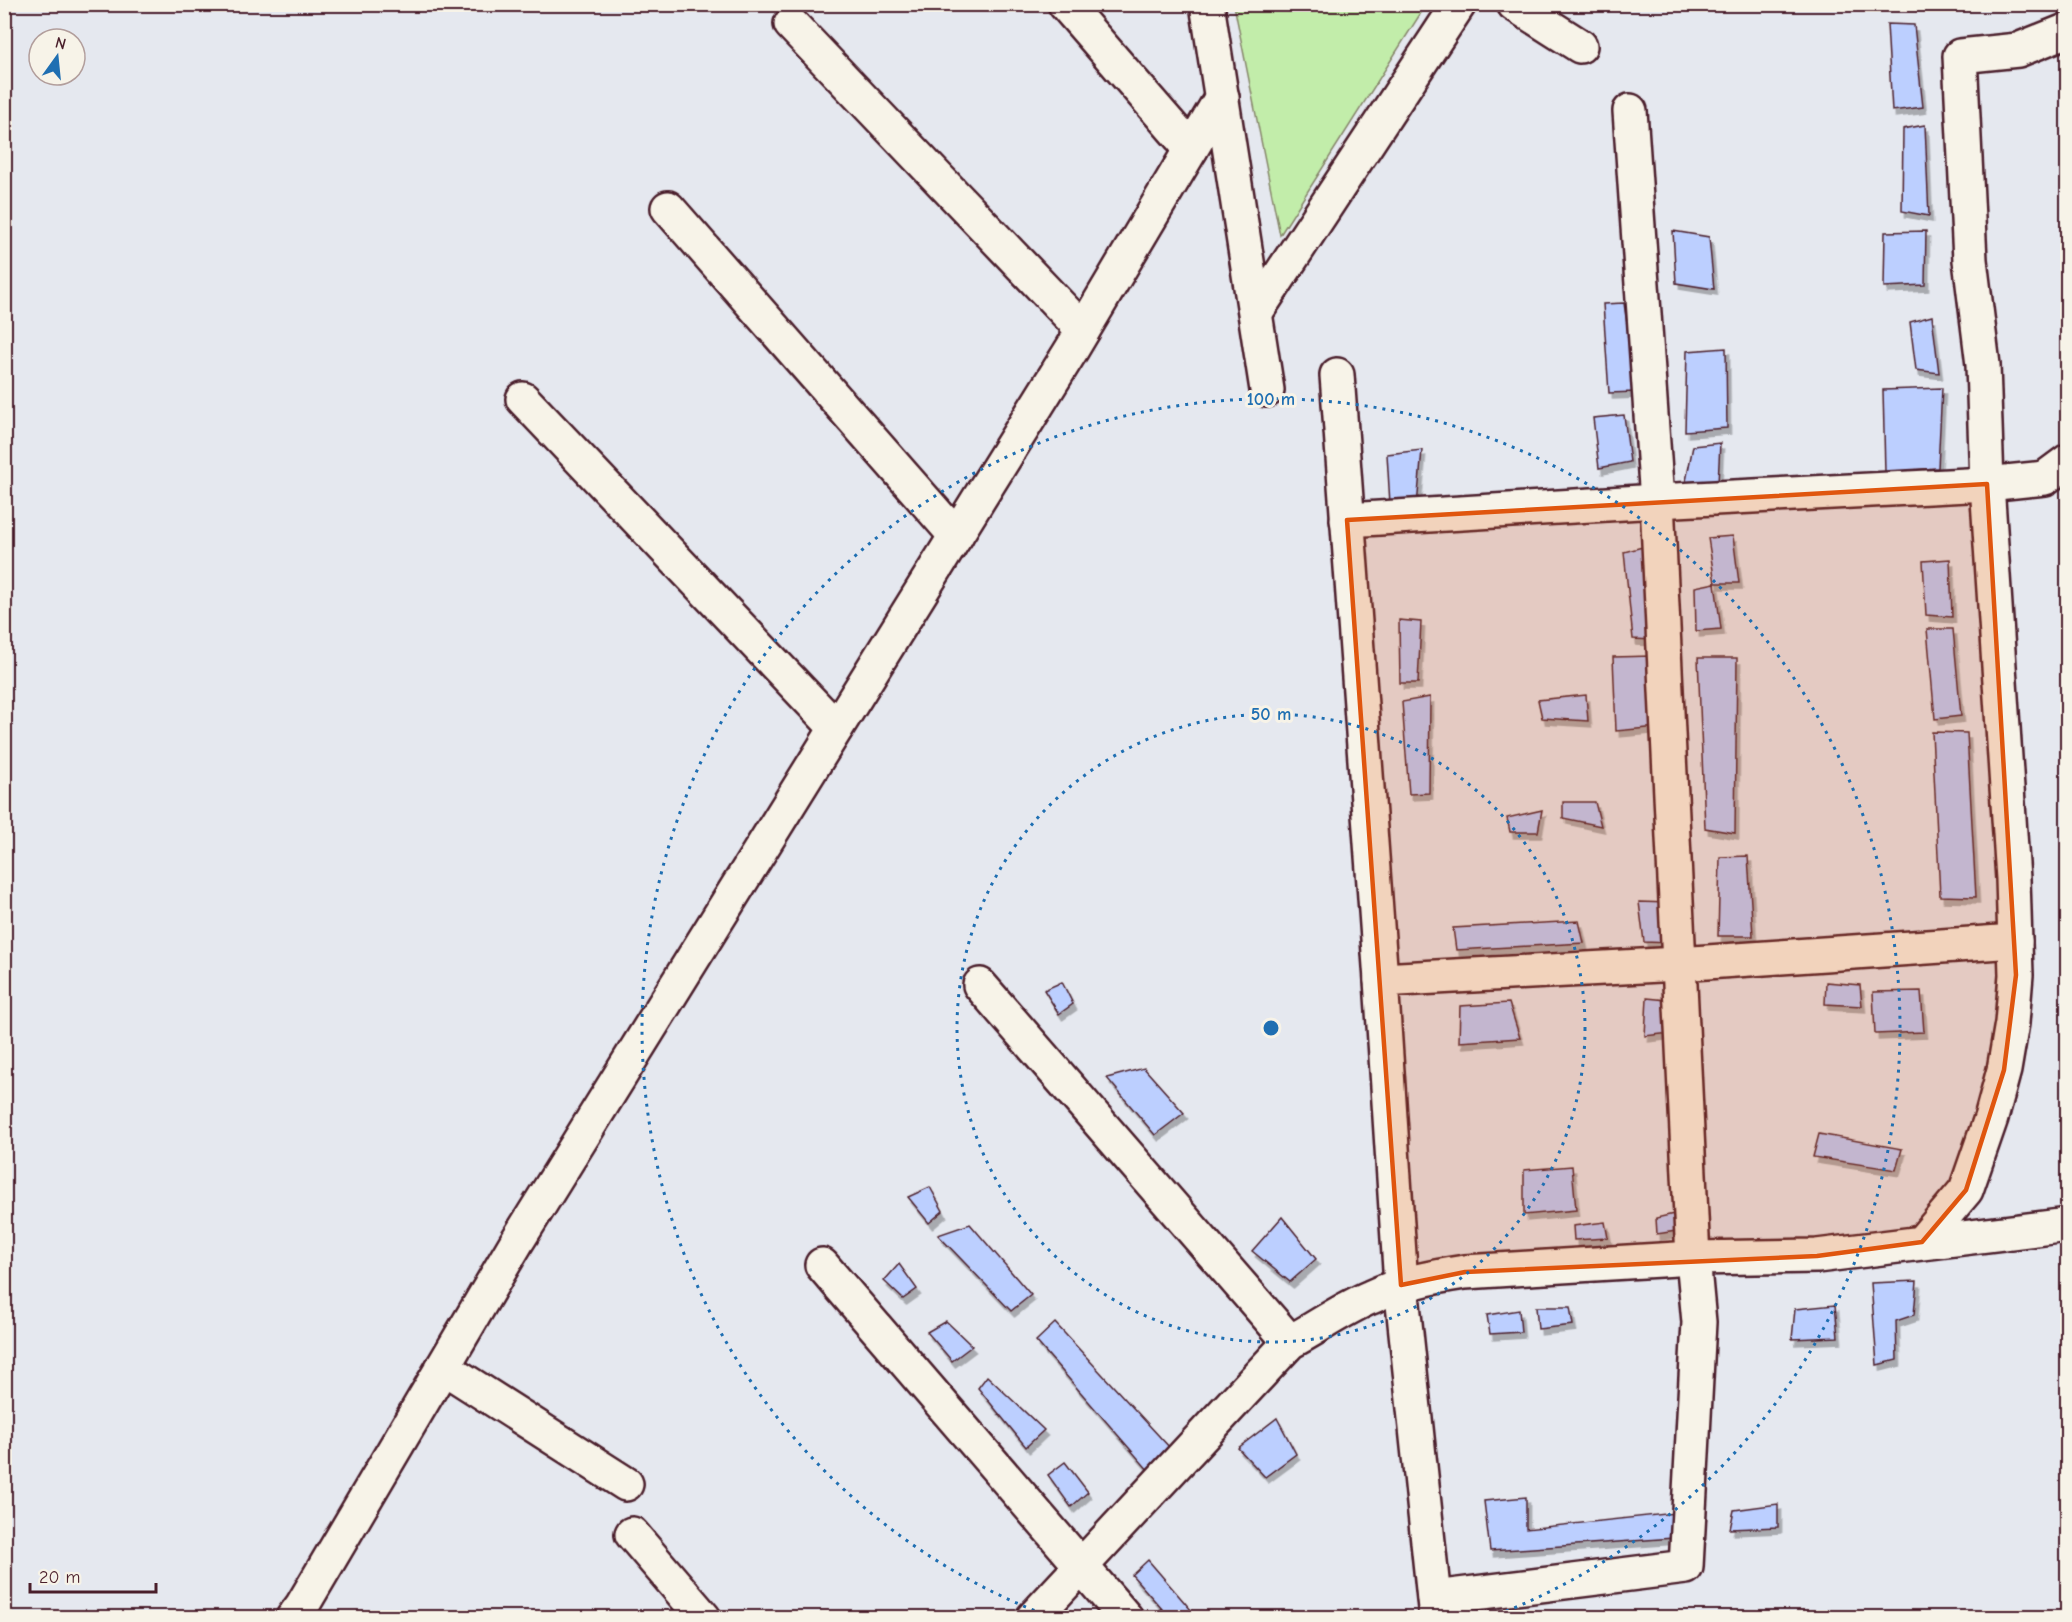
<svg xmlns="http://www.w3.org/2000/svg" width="2072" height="1622" font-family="'Comic Neue',sans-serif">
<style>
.green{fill:#c2edaa;stroke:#86866a;stroke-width:1.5}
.building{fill:#bccfff;stroke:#4a1f2b;stroke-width:1.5;filter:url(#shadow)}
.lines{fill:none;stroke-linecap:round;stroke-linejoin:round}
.minor-casing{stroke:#4a1f2b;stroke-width:38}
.minor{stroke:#f7f3e8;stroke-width:33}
.marked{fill:#e0560e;fill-opacity:0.2;stroke:#e0560e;stroke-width:4.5;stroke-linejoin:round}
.ring{fill:none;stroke:#1f6fb2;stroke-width:3;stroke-dasharray:3 6}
.centre{fill:#1f6fb2;stroke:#f7f3e8;stroke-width:3}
.ring-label{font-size:18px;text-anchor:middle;font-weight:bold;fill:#1f6fb2;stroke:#f7f3e8;stroke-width:6;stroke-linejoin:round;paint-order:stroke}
</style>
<defs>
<filter id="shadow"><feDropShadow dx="3.5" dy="6" stdDeviation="0" flood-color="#0004"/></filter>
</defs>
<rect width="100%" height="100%" fill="#e5e8ef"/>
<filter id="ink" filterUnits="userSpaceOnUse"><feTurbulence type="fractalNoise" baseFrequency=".0167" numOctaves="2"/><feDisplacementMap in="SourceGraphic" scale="12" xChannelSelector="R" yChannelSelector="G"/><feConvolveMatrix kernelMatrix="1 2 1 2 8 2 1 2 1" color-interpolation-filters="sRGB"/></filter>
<g filter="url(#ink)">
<!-- green -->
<polygon class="green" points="1234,5 1426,5 1280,235"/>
<!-- building -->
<g class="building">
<polygon points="1887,24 1914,25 1923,107 1892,111"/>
<polygon points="1925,125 1929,216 1902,211 1903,129"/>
<polygon points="1673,231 1709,237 1714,289 1676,283"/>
<polygon points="1926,231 1925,285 1884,287 1885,232"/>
<polygon points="1624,303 1636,392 1609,393 1603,304"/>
<polygon points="1932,316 1939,373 1916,370 1910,322"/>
<polygon points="1726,348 1727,428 1685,431 1687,351"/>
<polygon points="1942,388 1938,468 1885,472 1883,390"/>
<polygon points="1624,415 1630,462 1599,468 1593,418"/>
<polygon points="1720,443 1718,484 1685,486 1693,446"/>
<polygon points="1422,450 1417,506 1390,504 1387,454"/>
<polygon points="1733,536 1739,583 1715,583 1708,538"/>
<polygon points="1646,546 1653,640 1633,639 1624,552"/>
<polygon points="1950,559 1952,617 1926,615 1923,561"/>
<polygon points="1715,583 1721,629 1696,631 1695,587"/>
<polygon points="1399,620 1421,622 1418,683 1400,683"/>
<polygon points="1927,629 1953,629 1961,716 1935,719"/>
<polygon points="1652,656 1658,727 1616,731 1613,657"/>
<polygon points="1698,658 1737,658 1735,833 1705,828"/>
<polygon points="1586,695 1588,721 1542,718 1538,700"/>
<polygon points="1430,697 1429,793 1409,794 1402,702"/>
<polygon points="1932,732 1967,733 1976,897 1940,896"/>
<polygon points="1563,802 1595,802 1601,826 1563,818"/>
<polygon points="1542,810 1538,832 1510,832 1507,818"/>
<polygon points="1748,856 1753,936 1718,936 1720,857"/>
<polygon points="1639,902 1669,903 1672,943 1644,942"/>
<polygon points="1579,921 1584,943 1456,950 1453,928"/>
<polygon points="1062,982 1073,1004 1059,1014 1044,990"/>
<polygon points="1826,982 1860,985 1862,1006 1825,1004"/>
<polygon points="1921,991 1924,1032 1875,1034 1873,992"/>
<polygon points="1647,998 1667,1000 1670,1033 1645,1036"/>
<polygon points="1509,1003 1520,1038 1459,1042 1460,1006"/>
<polygon points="1144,1068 1184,1113 1155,1135 1107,1078"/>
<polygon points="1819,1134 1902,1149 1896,1170 1813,1157"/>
<polygon points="1572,1166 1576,1210 1524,1215 1524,1170"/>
<polygon points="930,1187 943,1211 929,1223 908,1197"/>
<polygon points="1674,1214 1676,1231 1657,1234 1656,1218"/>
<polygon points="1282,1217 1316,1259 1290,1282 1252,1251"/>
<polygon points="1605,1222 1608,1238 1574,1240 1573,1226"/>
<polygon points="970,1224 1031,1295 1011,1311 938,1235"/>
<polygon points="899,1264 917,1289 903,1299 884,1281"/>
<polygon points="1917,1281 1914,1315 1896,1321 1897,1360 1877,1365 1871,1283"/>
<polygon points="1835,1305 1838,1337 1792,1339 1795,1309"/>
<polygon points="1536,1307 1570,1307 1573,1325 1538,1329"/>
<polygon points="1519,1310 1521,1332 1490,1334 1487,1315"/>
<polygon points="946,1321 972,1346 952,1361 927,1332"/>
<polygon points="1055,1323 1171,1449 1149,1471 1036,1341"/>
<polygon points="987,1376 1044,1430 1026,1447 978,1388"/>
<polygon points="1277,1418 1296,1454 1265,1477 1238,1448"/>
<polygon points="1065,1462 1088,1492 1071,1507 1048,1475"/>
<polygon points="1526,1497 1526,1529 1675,1513 1674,1538 1490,1551 1484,1501"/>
<polygon points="1778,1504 1778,1527 1730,1529 1734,1510"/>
<polygon points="1148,1560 1198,1618 1170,1618 1132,1575"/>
</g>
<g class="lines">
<!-- minor casing -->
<g class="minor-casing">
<g id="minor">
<polyline points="1065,4 1191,149"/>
<polyline points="1207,4 1267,390"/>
<polyline points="1514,4 1580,46"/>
<polyline points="791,24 1083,330"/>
<polyline points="668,208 956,536"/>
<polyline points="1256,312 1459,4"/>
<polyline points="1337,375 1381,980 1401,1285 1436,1618"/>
<polyline points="523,399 836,728"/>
<polyline points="1347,520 1657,501 1987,484 2045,478 2068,461"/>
<polyline points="1381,980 1678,964 2015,941"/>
<polyline points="980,985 1290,1342"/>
<polyline points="1922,1242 1966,1190 1991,1118 2004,1070 2012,1023 2016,975 2013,879 1987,484 1983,365 1970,260 1960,56 2018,50 2068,30"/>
<polyline points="822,1265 1126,1618"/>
<polyline points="443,1367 626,1484"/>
<polyline points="632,1534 704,1618"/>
<polyline points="1434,1598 1686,1567 1699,1322 1693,1258 1817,1256 2068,1225"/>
<polyline points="293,1618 302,1606 516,1243 1072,349 1222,97"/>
<path d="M 1033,1618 L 1290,1342 C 1317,1328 1342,1309 1371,1297 C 1401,1283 1432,1277 1465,1272 L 1693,1258 L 1657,501 L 1630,111"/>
</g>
</g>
<!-- minor -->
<use href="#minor" class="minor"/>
</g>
</g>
<!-- marked area -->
<path class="marked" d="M 1987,484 L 2016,975 L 2004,1070 L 1966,1190 L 1922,1242 L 1817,1256 L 1465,1272 L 1401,1285 L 1347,520 Z"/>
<!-- distance rings -->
<g class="ring">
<circle cx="1271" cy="1028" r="314"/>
<path d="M1051 1617A629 629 0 1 1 1491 1617"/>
</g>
<circle cx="1271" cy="1028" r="9" class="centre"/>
<g class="ring-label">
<text x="1271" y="405">100 m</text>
<text x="1271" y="720">50 m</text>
</g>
<!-- margin -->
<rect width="2072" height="1622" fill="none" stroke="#f7f3e8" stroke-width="24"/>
<rect x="12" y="12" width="2048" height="1598" fill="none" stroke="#4a1f2b" stroke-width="2" filter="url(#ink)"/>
<!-- north arrow -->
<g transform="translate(57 57) rotate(15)"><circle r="28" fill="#f7f3e8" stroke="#b29e9c" stroke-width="1.5"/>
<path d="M0-4.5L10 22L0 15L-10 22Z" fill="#1f6fb2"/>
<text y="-9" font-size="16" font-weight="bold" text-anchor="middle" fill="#4a1f2b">N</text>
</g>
<!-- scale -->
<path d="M30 1583v9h126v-9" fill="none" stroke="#4a1f2b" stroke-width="3"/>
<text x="39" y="1583" font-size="18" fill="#4a1f2b" stroke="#f7f3e8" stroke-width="4.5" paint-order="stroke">20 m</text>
</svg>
